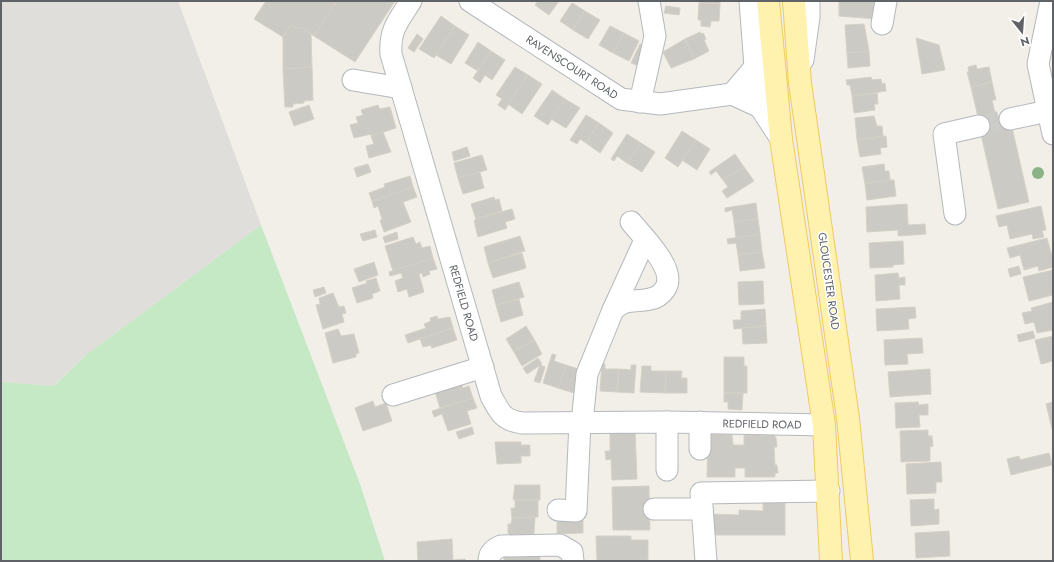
<svg xmlns="http://www.w3.org/2000/svg" width="1054" height="562" font-family="Jost,sans-serif">
<style>
.industrial{fill:#e0deda}
.green{fill:#c5e8c5}
.building{fill:#cccac5;stroke:#d6d1c6}
.lines{fill:none;stroke-linecap:round;stroke-linejoin:round}
.minor-tunnel{stroke:#ccccc8;stroke-width:21;stroke-dasharray:21 10;stroke-linecap:butt}
.minor-casing{stroke:#b5b8bc;stroke-width:23}
.major-casing{stroke:#f2c960;stroke-width:24}
.minor{stroke:#fff;stroke-width:21}
.major{stroke:#fff2af;stroke-width:22}
.tree{fill:#89b387}
.labels{text-anchor:middle;dominant-baseline:central;stroke-width:3;stroke-linejoin:round;paint-order:stroke}
.street-label{font-size:11px;fill:#5f6368;stroke:#fff}
</style>
<rect width="100%" height="100%" fill="#f1efe8"/>
<!-- industrial -->
<polygon class="industrial" points="1,1 178,1 261,225 86,355 54,386 1,382"/>
<!-- green -->
<polygon class="green" points="261,225 360,484 385,561 1,561 1,382 54,386 86,355"/>
<!-- building -->
<g class="building">
<polygon points="266,1 337,1 314,36 301,27 299,29 291,25 283,37 254,19"/>
<polygon points="337,1 395,1 355,62 314,36"/>
<polygon points="538,1 559,1 549,15 535,5"/>
<polygon points="699,1 720,1 720,4 699,3"/>
<polygon points="839,1 880,1 876,19 839,16"/>
<polygon points="572,3 585,11 573,30 560,21"/>
<polygon points="699,3 720,4 719,21 711,21 710,27 701,26 701,20 698,20"/>
<polygon points="666,6 680,8 679,15 664,13"/>
<polygon points="585,11 600,20 588,39 573,30"/>
<polygon points="441,16 455,26 434,58 419,49"/>
<polygon points="864,24 869,51 847,53 845,25"/>
<polygon points="291,25 299,29 301,27 311,34 312,67 283,69 283,37"/>
<polygon points="455,26 469,35 451,64 436,55"/>
<polygon points="610,26 624,33 613,53 599,45"/>
<polygon points="700,32 701,34 703,33 706,39 704,40 709,51 694,59 685,39"/>
<polygon points="624,33 639,41 629,61 613,53"/>
<polygon points="417,34 423,39 414,52 408,48"/>
<polygon points="916,38 939,45 945,70 922,74"/>
<polygon points="685,39 694,59 671,68 663,52"/>
<polygon points="478,42 491,51 478,71 465,63"/>
<polygon points="640,44 644,46 639,66 631,63"/>
<polygon points="491,51 505,60 492,80 485,75 480,83 473,78"/>
<polygon points="869,51 870,66 848,68 847,53"/>
<polygon points="976,65 977,69 989,67 992,82 971,87 967,72 969,72 968,67"/>
<polygon points="312,67 313,100 304,101 304,103 293,104 293,107 285,107 283,69"/>
<polygon points="515,67 528,75 505,110 498,105 502,99 496,95"/>
<polygon points="528,75 542,84 522,114 508,104"/>
<polygon points="871,77 872,80 881,79 882,84 885,83 886,91 852,96 850,85 847,85 846,80"/>
<polygon points="992,82 996,100 992,100 995,113 978,117 971,87"/>
<polygon points="552,90 565,99 548,125 534,116"/>
<polygon points="877,93 878,104 874,104 875,110 854,113 852,96"/>
<polygon points="565,99 580,108 566,128 551,119"/>
<polygon points="309,105 314,119 294,126 289,112"/>
<polygon points="378,105 380,109 390,107 396,128 371,136 371,134 354,138 350,125 358,123 356,117 363,115 361,110"/>
<polygon points="1009,114 1029,202 998,209 978,121"/>
<polygon points="586,115 599,123 586,143 580,139 577,144 570,140"/>
<polygon points="874,116 877,126 882,126 883,136 857,140 855,118"/>
<polygon points="599,123 613,133 600,153 586,143"/>
<polygon points="682,131 696,140 678,167 665,158"/>
<polygon points="383,132 391,152 369,158 366,146 374,144 371,136"/>
<polygon points="627,134 641,143 627,163 617,156 614,161 611,159"/>
<polygon points="886,136 887,147 880,148 881,154 860,157 857,140"/>
<polygon points="696,140 710,149 697,170 682,160"/>
<polygon points="641,143 655,152 642,172 627,163"/>
<polygon points="467,147 470,156 454,161 452,152"/>
<polygon points="735,154 744,167 723,180 716,171 711,175 709,172"/>
<polygon points="482,155 487,170 458,178 454,163"/>
<polygon points="368,164 371,172 357,177 354,168"/>
<polygon points="884,164 885,171 889,171 890,180 865,184 862,167"/>
<polygon points="744,167 754,181 727,198 722,191 728,187 723,180"/>
<polygon points="480,172 484,188 463,194 458,178"/>
<polygon points="410,176 413,187 372,201 369,193 385,187 384,184"/>
<polygon points="890,180 894,180 896,196 867,200 865,184"/>
<polygon points="413,187 417,197 403,202 411,222 384,232 380,220 382,219 378,206 374,208 372,201"/>
<polygon points="494,197 495,200 499,199 502,211 476,219 471,204"/>
<polygon points="756,203 758,219 734,222 732,210 725,212 725,208"/>
<polygon points="907,204 908,225 925,224 926,234 898,236 898,230 867,232 866,207"/>
<polygon points="1041,206 1046,230 1042,231 1044,237 1033,239 1032,234 1010,239 1007,225 999,227 996,216"/>
<polygon points="512,209 515,219 505,222 507,228 478,237 474,221 476,219"/>
<polygon points="758,219 760,234 736,238 734,222"/>
<polygon points="375,230 377,237 363,241 360,234"/>
<polygon points="397,232 398,239 385,243 383,237"/>
<polygon points="760,234 762,252 738,255 736,243 728,244 727,239"/>
<polygon points="520,236 525,251 488,263 484,247"/>
<polygon points="413,237 416,244 420,242 422,248 430,246 433,258 393,271 385,246"/>
<polygon points="1047,238 1053,260 1053,267 1039,271 1038,266 1024,270 1020,255 1010,258 1007,248"/>
<polygon points="903,241 904,264 893,265 893,267 870,268 869,243"/>
<polygon points="762,252 765,268 740,271 738,255"/>
<polygon points="522,253 526,268 493,278 488,263"/>
<polygon points="433,258 437,269 429,271 430,274 423,277 422,273 419,274 424,292 409,297 407,289 398,292 395,281 403,278 401,273 390,276 389,272"/>
<polygon points="374,262 378,275 359,282 354,269"/>
<polygon points="1019,266 1021,274 1010,277 1008,269"/>
<polygon points="1053,270 1053,295 1029,301 1023,277"/>
<polygon points="898,273 899,278 905,277 905,285 899,285 900,299 876,301 875,275"/>
<polygon points="376,278 380,291 372,294 373,298 357,303 352,288 367,283 366,281"/>
<polygon points="763,281 764,304 739,305 738,282"/>
<polygon points="519,282 524,297 496,305 492,290"/>
<polygon points="324,287 326,293 315,297 313,290"/>
<polygon points="333,293 339,307 344,306 346,313 342,314 344,322 323,329 316,305 320,304 319,298"/>
<polygon points="519,299 523,315 501,322 496,305"/>
<polygon points="1053,302 1053,330 1037,333 1034,322 1025,324 1022,313 1032,311 1031,308"/>
<polygon points="915,307 916,318 908,319 909,329 877,331 876,309"/>
<polygon points="765,309 766,326 734,329 733,320 741,320 741,311"/>
<polygon points="437,316 438,319 450,317 453,328 408,343 405,335 426,328 424,324 431,321 430,318"/>
<polygon points="526,326 534,339 514,352 506,339"/>
<polygon points="766,326 767,343 743,344 742,328"/>
<polygon points="453,328 457,340 432,348 431,345 423,347 420,339"/>
<polygon points="338,329 341,336 354,334 359,353 356,354 356,357 333,363 325,333"/>
<polygon points="1033,331 1035,338 1019,342 1017,335"/>
<polygon points="1053,336 1053,361 1041,364 1035,340"/>
<polygon points="922,338 923,353 907,354 908,364 885,365 884,340"/>
<polygon points="534,339 542,354 522,366 514,352"/>
<polygon points="552,354 556,355 554,361 566,365 558,388 543,383"/>
<polygon points="724,357 744,357 744,366 747,366 747,393 724,393"/>
<polygon points="538,358 542,364 527,374 523,368"/>
<polygon points="580,361 584,362 574,393 558,388 566,365 578,369"/>
<polygon points="602,363 605,364 605,369 619,369 617,392 600,391"/>
<polygon points="540,365 545,367 540,383 534,381"/>
<polygon points="631,365 636,365 634,393 617,392 619,369 631,370"/>
<polygon points="642,366 651,366 651,371 666,371 665,393 640,392"/>
<polygon points="930,369 931,394 890,397 888,372"/>
<polygon points="666,371 682,371 681,378 687,378 687,393 665,393"/>
<polygon points="459,377 463,388 469,386 473,398 440,408 433,385"/>
<polygon points="724,393 743,393 742,410 728,409 728,402 724,402"/>
<polygon points="473,398 477,408 467,411 471,424 448,431 442,414 434,417 432,411"/>
<polygon points="373,401 375,407 386,403 392,421 363,431 355,408"/>
<polygon points="918,402 919,405 928,404 928,415 919,415 920,427 896,428 895,403"/>
<polygon points="1053,402 1053,429 1052,429 1046,404"/>
<polygon points="472,427 474,434 459,439 456,432"/>
<polygon points="635,430 637,479 612,480 611,459 606,460 605,451 610,451 610,431"/>
<polygon points="928,430 928,436 932,436 933,446 930,447 930,461 901,462 900,431"/>
<polygon points="708,434 732,435 733,445 744,445 744,435 774,435 776,438 777,447 774,447 775,465 777,465 778,473 775,473 775,477 745,477 745,468 735,468 735,477 707,477"/>
<polygon points="495,442 521,442 521,445 530,445 530,456 521,456 521,463 497,464"/>
<polygon points="1049,453 1052,465 1011,475 1007,459 1019,456 1020,460"/>
<polygon points="941,462 942,482 936,482 936,493 907,494 906,464"/>
<polygon points="515,485 540,485 540,500 515,500 513,499"/>
<polygon points="649,486 650,530 613,530 612,487"/>
<polygon points="763,496 785,496 785,535 711,535 711,514 739,515 739,510 763,511"/>
<polygon points="934,499 934,510 939,509 939,524 911,526 910,500"/>
<polygon points="515,500 538,500 538,517 512,518 511,508 515,508"/>
<polygon points="535,517 534,534 510,535 508,533 508,524 511,524 512,518"/>
<polygon points="583,517 583,533 557,534 557,518"/>
<polygon points="949,531 950,556 916,558 915,533"/>
<polygon points="596,536 631,536 631,540 648,540 648,560 597,561"/>
<polygon points="452,539 453,560 465,559 466,561 418,561 417,542"/>
<rect x="504" y="549" width="36" height="12"/>
</g>
<g class="lines">
<!-- minor-tunnel -->
<polyline class="minor-tunnel" points="979,126 1010,119"/>
<!-- minor casing -->
<g class="minor-casing">
<g id="minor">
<path d="M 411,1 C 399,20 389,30 391,54 L 491,396 C 500,412 502,420 522,423 L 667,422 L 824,425"/>
<polyline points="470,1 621,99 660,104 732,94"/>
<polyline points="750,1 755,67 760,107"/>
<polyline points="1051,1 1038,64 1053,134"/>
<polyline points="882,24 886,1"/>
<polyline points="771,43 755,67 732,94 760,107 781,139"/>
<polyline points="803,60 809,17 809,1"/>
<polyline points="353,80 401,88"/>
<polyline points="640,102 655,36 649,1"/>
<polyline points="1010,119 1048,111"/>
<polyline points="955,214 944,134 979,126"/>
<path d="M 613,310 C 627,297 634,303 650,299 C 657,298 661,295 665,289 C 678,270 643,237 631,222"/>
<polyline points="393,395 483,367"/>
<polyline points="582,422 587,374 613,310 645,240"/>
<polyline points="700,422 700,449"/>
<polyline points="667,470 667,422"/>
<polyline points="654,509 702,509"/>
<polyline points="558,510 576,511 580,422"/>
<path d="M 489,561 C 489,553 494,549 501,546 L 560,545 L 572,552 L 573,561"/>
<polyline points="706,561 701,493 829,491"/>
</g>
</g>
<!-- major casing -->
<g class="major-casing">
<g id="major">
<polyline points="768,1 781,139 824,425 831,561"/>
<polyline points="794,1 800,83 848,418 862,561"/>
</g>
</g>
<!-- minor -->
<use href="#minor" class="minor"/>
<!-- major -->
<use href="#major" class="major"/>
</g>
<!-- trees -->
<circle class="tree" cx="1038" cy="173" r="6"/>
<g class="labels">
<!-- street labels -->
<g class="street-label">
<text transform="translate(572 67) rotate(33)">RAVENSCOURT ROAD</text>
<text transform="translate(829 281) rotate(82)">GLOUCESTER ROAD</text>
<text transform="translate(464 303) rotate(74)">REDFIELD ROAD</text>
<text transform="translate(762 424) rotate(1)">REDFIELD ROAD</text>
</g>
</g>
<!-- border -->
<rect width="1054" height="562" fill="none" stroke="#5f6368" stroke-width="4"/>
<!-- north arrow -->
<g transform="translate(1022 32) rotate(163)" stroke="#ffffff" stroke-width="3" paint-order="stroke">
<path d="M0-3L7 15L0 10L-7 15Z" fill="#5f6368"/>
<text y="-6" font-size="11" font-weight="bold" text-anchor="middle" fill="#5f6368">N</text>
</g>
</svg>
